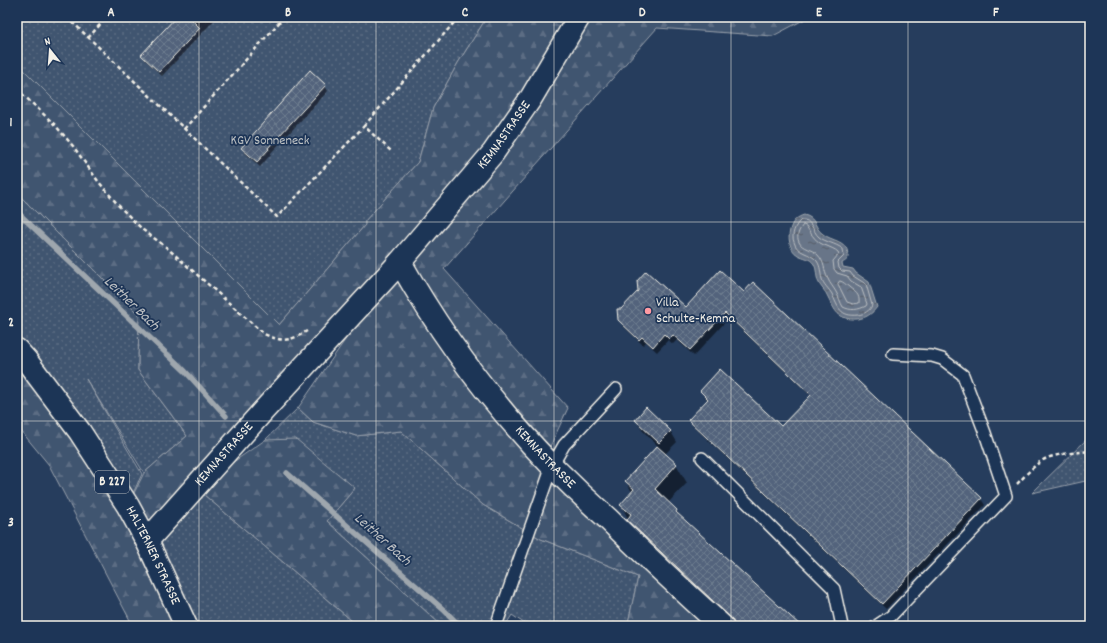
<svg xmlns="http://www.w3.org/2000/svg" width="1107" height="643" font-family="Dekko,sans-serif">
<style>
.grass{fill:url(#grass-dots);stroke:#9aa2ac}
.forest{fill:url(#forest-firs);stroke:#9aa2ac}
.water{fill:url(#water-ripples);stroke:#9fa7ae}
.shadow{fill:#0007}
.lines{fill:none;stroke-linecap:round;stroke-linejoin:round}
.shore{stroke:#bcbfc2;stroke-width:1}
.stream{stroke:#9fa7ae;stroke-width:5.5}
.building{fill:url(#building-cross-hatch);stroke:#f4f1e8}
.service-casing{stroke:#f4f1e8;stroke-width:14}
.minor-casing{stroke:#f4f1e8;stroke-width:25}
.tertiary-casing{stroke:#f4f1e8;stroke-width:25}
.primary-casing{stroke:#f4f1e8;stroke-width:25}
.path{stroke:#f4f1e8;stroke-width:2.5;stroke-dasharray:4 3;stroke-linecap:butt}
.service{stroke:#1d3557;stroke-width:11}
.minor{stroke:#1d3557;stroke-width:22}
.tertiary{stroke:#1d3557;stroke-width:22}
.primary{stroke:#1d3557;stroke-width:22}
.grid{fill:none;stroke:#f4f1e8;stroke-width:1;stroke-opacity:0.55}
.poi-dot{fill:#ff9aa2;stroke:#1d3557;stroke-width:1.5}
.labels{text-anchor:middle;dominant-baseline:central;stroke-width:3.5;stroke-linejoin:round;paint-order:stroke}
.shield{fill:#1d3557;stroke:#b4b9bc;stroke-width:1}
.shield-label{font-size:13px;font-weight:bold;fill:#f4f1e8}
.street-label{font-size:14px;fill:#f4f1e8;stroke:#1d3557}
.park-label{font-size:14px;fill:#bec2c4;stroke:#1d3557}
.poi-label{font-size:14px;fill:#f4f1e8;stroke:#1d3557;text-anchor:start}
.water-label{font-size:15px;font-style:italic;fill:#bcbfc2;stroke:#1d3557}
.neatline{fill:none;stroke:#f4f1e8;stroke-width:1.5}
.grid-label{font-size:13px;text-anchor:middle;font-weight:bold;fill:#f4f1e8}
</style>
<defs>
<pattern id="grass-dots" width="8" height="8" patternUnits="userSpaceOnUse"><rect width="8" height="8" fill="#40546f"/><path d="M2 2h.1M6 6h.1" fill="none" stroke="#5c6d84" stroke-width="1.8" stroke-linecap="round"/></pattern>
<pattern id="forest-firs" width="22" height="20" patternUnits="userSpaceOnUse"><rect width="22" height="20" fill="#40546f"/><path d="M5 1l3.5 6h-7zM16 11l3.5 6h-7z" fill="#5c6d84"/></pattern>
<pattern id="water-ripples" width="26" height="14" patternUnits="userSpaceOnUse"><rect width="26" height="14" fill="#677588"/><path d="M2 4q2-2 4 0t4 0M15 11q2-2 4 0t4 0" fill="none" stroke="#585e67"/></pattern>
<pattern id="building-cross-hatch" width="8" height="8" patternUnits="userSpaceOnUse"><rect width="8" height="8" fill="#52647b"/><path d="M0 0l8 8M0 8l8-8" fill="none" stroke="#6c7b8e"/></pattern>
</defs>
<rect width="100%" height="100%" fill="#263d5d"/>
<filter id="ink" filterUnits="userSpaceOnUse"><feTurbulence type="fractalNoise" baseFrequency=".025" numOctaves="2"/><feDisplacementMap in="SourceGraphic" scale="8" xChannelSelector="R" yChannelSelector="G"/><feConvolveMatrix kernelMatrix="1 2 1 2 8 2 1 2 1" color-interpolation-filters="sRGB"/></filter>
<g filter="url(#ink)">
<!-- grass -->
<g class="grass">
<polygon points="17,17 487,17 458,63 433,108 418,162 365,221 365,225 279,325 17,63"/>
<polygon points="17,193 139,315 138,370 187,436 144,473 86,379 142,474 128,504 17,347"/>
<polygon points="298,408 313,422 356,436 401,431 483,505 541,539 638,577 628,623 629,626 528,626 512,615 505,626 442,626 327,521 355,488 265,440"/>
<polygon points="1090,436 1090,480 1032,493"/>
<polygon points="196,488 358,626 189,626 149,541"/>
</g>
<!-- forest -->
<g class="forest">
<polygon points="487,17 809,17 773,36 657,28 444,269 568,408 540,468 716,626 629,626 628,623 638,577 541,539 483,505 401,431 356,436 313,422 298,408 388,278 148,539 128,505 144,473 187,436 138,370 139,315 17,193 17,63 279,325 365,225 365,221 418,162 433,108 458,63"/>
<polygon points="17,353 78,434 184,626 133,626 49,465 17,426"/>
<polygon points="296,439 355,488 327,521 442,626 358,626 196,488 265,440"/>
</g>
<!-- water -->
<path class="water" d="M 804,215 C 817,218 814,228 823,234 C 831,241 847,240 848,254 C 849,259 846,261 842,263 L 843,267 L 853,269 L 856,273 L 869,282 L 877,307 C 872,314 866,318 857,319 C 838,320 835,311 828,297 C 826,291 820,287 818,281 C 816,276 817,269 814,264 C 810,258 804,258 798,255 C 789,250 787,236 791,227 C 793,221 797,217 804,215 Z"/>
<!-- shadow -->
<g class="shadow">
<polygon points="178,17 217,17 162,76 145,60 142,55"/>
<polygon points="325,86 328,91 271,153 271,154 260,167 245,153 242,148"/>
<polygon points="753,283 981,499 985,505 886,609 693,426 690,420 708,401 701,391 781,428 811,396 729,318 694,356 677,340 673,344 668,340 657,352 646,342 643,345 623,326 619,319 686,308 744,293"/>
<polygon points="646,408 671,432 677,442 665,454 676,464 687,483 668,503 677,511 680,517 799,626 732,626 638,538 621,505 632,492 626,481 658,446 642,430 636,420"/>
</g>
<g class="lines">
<!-- shore -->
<g class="shore">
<path d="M 801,220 C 812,218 812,231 819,237 C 825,242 835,243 843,249 L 844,256 L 838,262 L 839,268 L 842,271 L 850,272 L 853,276 L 866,284 L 872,305 C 870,311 864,314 858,315 C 840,317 838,307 832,294 C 829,289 823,284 822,279 C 820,272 821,267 817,261 C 810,252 797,254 794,242 C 791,235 795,225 801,220 Z"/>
<path d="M 803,225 L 806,226 C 812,235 816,243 827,246 C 831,248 835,249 838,252 L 839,254 L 833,261 L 834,269 L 837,273 L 847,276 L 851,281 L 861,287 L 867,304 L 866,306 C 858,310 851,311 843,307 C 840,302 839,297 836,292 C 834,288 830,284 828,279 C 823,270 826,263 817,254 C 812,249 802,249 799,242 C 796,236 799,230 803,225 Z"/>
<path d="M 840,281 C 844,282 845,284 849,287 C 855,292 860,294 859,303 L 853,304 L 847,302 L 838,284 Z"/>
</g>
<!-- stream -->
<g class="stream">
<polyline points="17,212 185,371 226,416"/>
<polyline points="287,473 445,611 460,626"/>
</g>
</g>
<!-- building -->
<g class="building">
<polygon points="176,17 189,17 200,28 159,72 141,55"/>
<polygon points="310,70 326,85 268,148 269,149 257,162 241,148"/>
<polygon points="720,270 744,292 753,282 982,498 882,604 688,420 708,399 700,391 720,369 781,426 811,395 725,313 690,350 673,335 669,339 664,334 653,347 642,337 639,340 618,320 617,309 621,309 638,291 637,281 646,271 686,307"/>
<polygon points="646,407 671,431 659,443 635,420"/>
<polygon points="657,446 677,464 655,489 677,510 676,512 801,626 735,626 730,617 627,520 631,514 620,505 634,489 625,481"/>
</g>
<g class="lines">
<!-- service casing -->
<g class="service-casing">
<g id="service">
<polyline points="702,458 834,589 842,626"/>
<polyline points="496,626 552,466 564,445 616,389"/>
<polyline points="876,626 891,616 1006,496 985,433 963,375 942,359 932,356 893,354"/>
</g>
</g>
<!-- minor casing -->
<g class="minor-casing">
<g id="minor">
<path id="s1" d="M 400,262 C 441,335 494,406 552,466 C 570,484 588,501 607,518 C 645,555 683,591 722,626"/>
</g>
</g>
<!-- tertiary casing -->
<g class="tertiary-casing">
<g id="tertiary">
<path id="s2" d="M 147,541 L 264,410 L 400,262 L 493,153 L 531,98 L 579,17"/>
</g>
</g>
<!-- primary casing -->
<g class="primary-casing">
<g id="primary">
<path id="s3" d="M 17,350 L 26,360 L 80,432 L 128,506 L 147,541 L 186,626"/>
</g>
</g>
<!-- path -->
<g class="path">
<polyline points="67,17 277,217 364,126 391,151"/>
<polyline points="88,38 107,17"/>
<path d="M 17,89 L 55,125 L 73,146 L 98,181 L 119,206 L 143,230 L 166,247 L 264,334 C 282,342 289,342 307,331"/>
<polyline points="364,126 459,17"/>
<polyline points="184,129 284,17"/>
<path d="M 1017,484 C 1025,476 1033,466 1043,460 C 1056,453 1075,453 1090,451"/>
</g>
<!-- service -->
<use href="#service" class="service"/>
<!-- minor -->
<use href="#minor" class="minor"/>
<!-- tertiary -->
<use href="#tertiary" class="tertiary"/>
<!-- primary -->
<use href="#primary" class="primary"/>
</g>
</g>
<!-- grid -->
<path class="grid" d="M 199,17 L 199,626M 376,17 L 376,626M 554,17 L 554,626M 731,17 L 731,626M 908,17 L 908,626M 17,222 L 1090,222M 17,421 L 1090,421"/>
<!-- markers -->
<circle class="poi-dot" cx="648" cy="311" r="4"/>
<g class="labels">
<!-- shield labels -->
<rect class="shield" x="95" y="471" width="34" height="22" rx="3"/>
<g class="shield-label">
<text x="112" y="482">B 227</text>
</g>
<!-- street labels -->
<g class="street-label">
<text stroke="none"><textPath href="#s2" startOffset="541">KEMNASTRASSE</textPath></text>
<text stroke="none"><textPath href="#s2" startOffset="116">KEMNASTRASSE</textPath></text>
<text stroke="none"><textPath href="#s1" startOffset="244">KEMNASTRASSE</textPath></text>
<text stroke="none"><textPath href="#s3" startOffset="247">HALTERNER STRASSE</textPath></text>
</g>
<!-- park labels -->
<g class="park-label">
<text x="270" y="141">KGV Sonneneck</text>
</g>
<!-- poi labels -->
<g class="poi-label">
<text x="656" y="303">Villa<tspan x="656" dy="16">Schulte-Kemna</tspan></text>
</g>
<!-- water labels -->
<g class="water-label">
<text transform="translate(131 304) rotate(44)">Leither Bach</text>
<text transform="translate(382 540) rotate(42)">Leither Bach</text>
</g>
</g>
<!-- margin -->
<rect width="1107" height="643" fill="none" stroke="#1d3557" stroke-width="44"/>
<!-- north arrow -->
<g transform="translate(50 50) rotate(343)" stroke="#1d3557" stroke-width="3" paint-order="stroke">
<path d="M0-3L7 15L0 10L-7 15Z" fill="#f4f1e8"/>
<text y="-6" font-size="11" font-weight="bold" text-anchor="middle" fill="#f4f1e8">N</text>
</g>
<rect x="22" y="22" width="1063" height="599" class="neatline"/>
<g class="grid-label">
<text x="111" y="16">A</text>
<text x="288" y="16">B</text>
<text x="465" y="16">C</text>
<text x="642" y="16">D</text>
<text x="819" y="16">E</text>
<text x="996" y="16">F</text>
<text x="11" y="126">1</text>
<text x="11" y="326">2</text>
<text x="11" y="526">3</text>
</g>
</svg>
